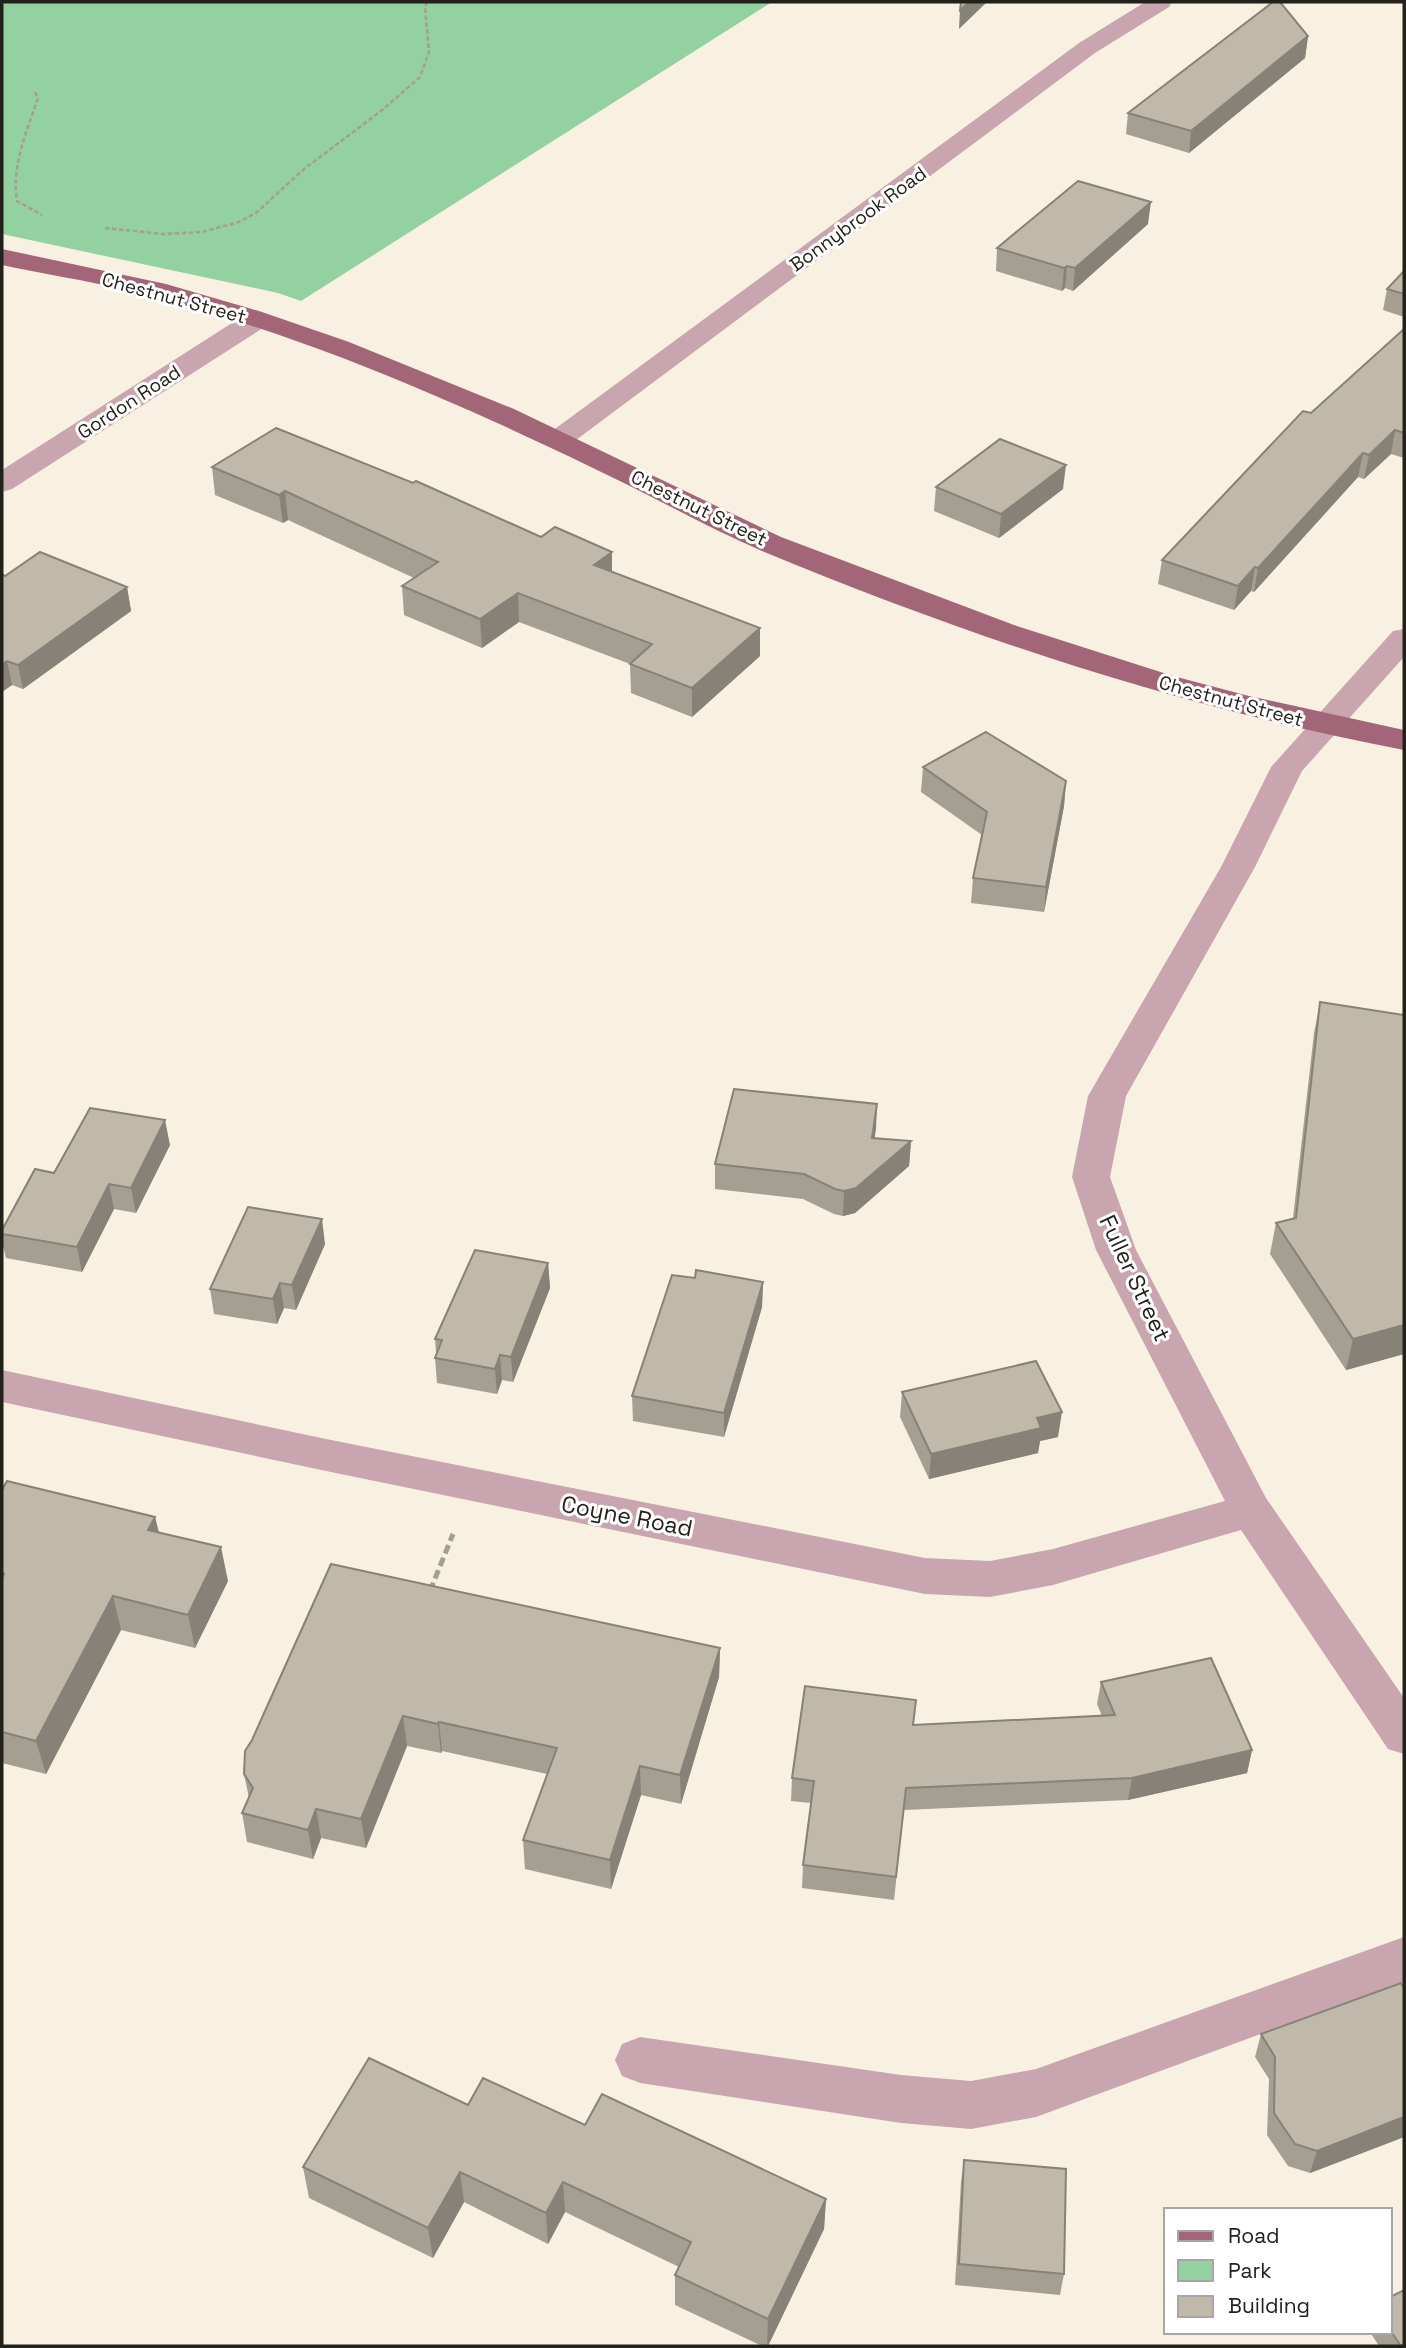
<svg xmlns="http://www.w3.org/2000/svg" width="1406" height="2348" font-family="'Space Grotesk',sans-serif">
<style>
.green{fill:#94d1a0}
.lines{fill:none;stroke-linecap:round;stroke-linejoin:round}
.path-far1{stroke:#a49f93;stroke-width:2.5;stroke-dasharray:4.5 2.5;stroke-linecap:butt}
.path{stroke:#a49f93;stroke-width:5;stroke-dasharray:9 4.5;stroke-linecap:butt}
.minor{fill:#c9a6af;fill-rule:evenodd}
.major{fill:#a26678;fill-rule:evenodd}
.wall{fill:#a59f92}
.shaded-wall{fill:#868277}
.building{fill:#c0b9aa;stroke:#868277;stroke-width:2}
.labels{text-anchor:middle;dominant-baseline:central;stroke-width:6;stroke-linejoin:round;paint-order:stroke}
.far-street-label{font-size:19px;fill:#23211b;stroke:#fff}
.street-label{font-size:23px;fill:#23211b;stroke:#fff}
</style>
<rect width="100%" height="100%" fill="#f8f1e1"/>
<!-- green -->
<polygon class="green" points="2,2 772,2 301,301 278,293 2,234"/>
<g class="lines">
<!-- path-far1 -->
<g class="path-far1">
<path d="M 35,92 L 38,98 C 27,131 11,166 17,201 L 42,215"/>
<polyline points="105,228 163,234 202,232 239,222 256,213 304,169 381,111 420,77 429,52 425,7 427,2"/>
</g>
<!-- path -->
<polyline class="path" points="430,1591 453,1534"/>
<!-- minor -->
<g class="minor">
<polygon points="1145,2 1172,2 1169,7 1095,53 568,446 558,449 548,446 544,440 548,434 1079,43"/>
<polygon points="256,312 266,314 270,320 266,326 12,489 2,492 2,470 246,314"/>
<polygon points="1404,629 1404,657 1302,771 1255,867 1126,1096 1110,1177 1136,1250 1266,1498 1404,1698 1404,1754 1388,1749 1241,1530 1053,1585 990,1597 925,1594 326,1471 2,1402 2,1370 326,1439 925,1558 990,1561 1053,1549 1225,1501 1096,1250 1072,1177 1088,1096 1221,867 1271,767 1393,631"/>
<polygon points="1404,1937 1404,1981 1036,2117 971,2129 901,2123 640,2083 622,2076 615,2060 622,2044 640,2037 901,2075 971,2081 1036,2069"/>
</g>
<!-- major -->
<path class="major" d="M 2,249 L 166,284 L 259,311 L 349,342 L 514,409 L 781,537 L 1014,625 L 1173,676 L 1249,696 L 1404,730 L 1404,750 C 1184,708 969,637 762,551 C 716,531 672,507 628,485 C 563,453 497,422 431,394 C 333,352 230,315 126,290 C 85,280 43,274 2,265 Z"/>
</g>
<!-- wall -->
<g class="wall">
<polygon points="1308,36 1305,58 1189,153 1126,134 1128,113"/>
<polygon points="1148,224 1073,291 1065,288 1062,291 996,271 997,248"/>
<polygon points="1404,271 1404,317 1383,310 1387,289"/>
<polygon points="1404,329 1404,458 1391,454 1364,479 1358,477 1254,592 1251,591 1234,610 1158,584 1162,560 1311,413"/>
<polygon points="212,467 612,572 760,656 692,717 631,693 630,664 519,622 482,648 404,615 402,586 414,578 288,520 283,523 215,495"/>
<polygon points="936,487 1063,489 999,538 934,511"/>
<polygon points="2,574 5,576 127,587 131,611 23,689 12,685 2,692"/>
<polygon points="923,767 1066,781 1064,806 1044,912 971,903 973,878 982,835 921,792"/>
<polygon points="1320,1002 1404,1015 1404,1354 1346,1370 1270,1254 1276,1223 1293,1218 1314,1033"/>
<polygon points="877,1104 874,1138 911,1141 909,1166 855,1213 843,1216 834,1214 803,1199 715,1189 715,1164"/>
<polygon points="170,1145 136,1213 114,1209 82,1272 6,1258 2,1242 2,1230 54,1173"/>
<polygon points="325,1244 296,1310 284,1308 277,1324 214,1314 210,1289"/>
<polygon points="548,1263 550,1288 513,1382 502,1380 497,1394 437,1383 435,1358 436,1353 435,1339"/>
<polygon points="695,1278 763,1282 762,1307 724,1437 633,1421 632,1396"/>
<polygon points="902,1392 1058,1437 1040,1441 1038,1453 929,1479 900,1417"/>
<polygon points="2,1490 155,1517 159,1533 228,1581 195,1648 121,1630 46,1774 2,1763"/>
<polygon points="720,1648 719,1677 681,1804 641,1795 611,1889 525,1869 523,1840 547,1774 442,1751 441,1753 407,1746 366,1848 321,1838 313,1859 247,1842 242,1813 249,1798 244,1774 245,1751"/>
<polygon points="1101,1682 1252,1750 1247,1773 1128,1800 904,1810 894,1900 802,1888 803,1865 811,1803 791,1801 792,1778 914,1725 1102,1716 1097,1704"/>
<polygon points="1404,1988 1404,2137 1310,2173 1288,2166 1267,2135 1269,2079 1255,2057 1261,2034"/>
<polygon points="468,2105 585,2125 826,2199 824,2229 768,2346 762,2346 675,2305 675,2275 679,2267 565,2212 548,2244 464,2202 433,2258 309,2198 303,2167"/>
<polygon points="964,2160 1064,2274 1060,2295 955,2285 961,2182"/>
<polygon points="1390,2297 1404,2346 1379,2346 1370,2332 1390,2332"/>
</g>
<!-- shaded-wall -->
<g class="shaded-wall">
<polygon points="969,2 987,2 959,29 960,10"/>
<polygon points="1308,36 1305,58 1189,153 1191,131"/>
<polygon points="1151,202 1148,224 1073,291 1075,268"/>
<polygon points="1067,266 1065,288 1062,291 1064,268"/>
<polygon points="1395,430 1391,454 1364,479 1369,455"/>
<polygon points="1363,453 1358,477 1254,592 1258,568"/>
<polygon points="1066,465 1063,489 999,538 1001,514"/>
<polygon points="285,491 288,520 283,523 279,495"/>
<polygon points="612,552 612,581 594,565"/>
<polygon points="1255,567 1251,591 1234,610 1238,586"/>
<polygon points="127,587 131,611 23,689 18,665"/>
<polygon points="518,593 519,622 482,648 480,619"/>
<polygon points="760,628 760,656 692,717 692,688"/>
<polygon points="7,661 12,685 2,692 2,664"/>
<polygon points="1066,781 1064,806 1044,912 1046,887"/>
<polygon points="877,1104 876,1129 871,1163 872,1138"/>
<polygon points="165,1120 170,1145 136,1213 131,1188"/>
<polygon points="911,1141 909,1166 855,1213 843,1216 844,1191"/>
<polygon points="109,1184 114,1209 82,1272 77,1247"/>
<polygon points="322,1219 325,1244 296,1310 292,1285"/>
<polygon points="548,1263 550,1288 513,1382 511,1357"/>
<polygon points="763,1282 762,1307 724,1437 724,1413"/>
<polygon points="280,1283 284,1308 277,1324 273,1299"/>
<polygon points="1404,1325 1404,1354 1346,1370 1353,1339"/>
<polygon points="500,1355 502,1380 497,1394 495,1369"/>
<polygon points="1062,1412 1058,1437 1040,1441 1038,1453 929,1479 931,1454 1037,1418"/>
<polygon points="155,1517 163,1551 148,1530"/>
<polygon points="221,1547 228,1581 195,1648 188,1615"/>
<polygon points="113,1596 121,1630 46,1774 36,1741"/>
<polygon points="720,1648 719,1677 681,1804 680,1775"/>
<polygon points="403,1716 407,1746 366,1848 361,1819"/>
<polygon points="439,1722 442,1751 441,1753 438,1724"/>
<polygon points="1252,1750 1247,1773 1128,1800 1132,1778"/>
<polygon points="640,1766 641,1795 611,1889 610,1860"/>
<polygon points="316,1809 321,1838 313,1859 308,1830"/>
<polygon points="1404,2117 1404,2137 1310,2173 1317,2151"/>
<polygon points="460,2172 464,2202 433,2258 428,2228"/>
<polygon points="563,2182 565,2212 548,2244 546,2213"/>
<polygon points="826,2199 824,2229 768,2346 767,2346 768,2319"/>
</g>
<!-- building -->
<g class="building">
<polygon points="961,2 969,2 960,10"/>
<polygon points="1273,2 1280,2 1308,36 1191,131 1128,113"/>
<polygon points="1078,181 1151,202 1075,268 1067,266 1064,268 997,248"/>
<polygon points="1404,271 1404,294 1387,289"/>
<polygon points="1404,329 1404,433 1395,430 1369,455 1363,453 1258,568 1255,567 1238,586 1162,560 1303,411 1311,413"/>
<polygon points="276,428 413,483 416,481 541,537 555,527 612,552 594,565 760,628 692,688 630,664 652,644 518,593 480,619 402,586 438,562 285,491 279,495 212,467"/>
<polygon points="1000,439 1066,465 1001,514 936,487"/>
<polygon points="40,552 127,587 18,665 7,661 2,664 2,574 5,576"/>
<polygon points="986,732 1066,781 1046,887 973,878 987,812 923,767"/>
<polygon points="1320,1002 1404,1015 1404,1325 1353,1339 1276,1223 1296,1218"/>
<polygon points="734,1089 877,1104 872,1138 911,1141 856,1188 844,1191 835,1189 804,1174 715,1164"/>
<polygon points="90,1108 165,1120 131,1188 109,1184 77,1247 2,1234 2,1230 35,1169 54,1173"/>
<polygon points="248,1207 322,1219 292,1285 280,1283 273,1299 210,1289"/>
<polygon points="475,1250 548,1263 511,1357 500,1355 495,1369 435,1358 442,1340 435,1339"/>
<polygon points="696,1270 763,1282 724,1413 632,1396 672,1275 695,1278"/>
<polygon points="1036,1361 1062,1412 1037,1418 1041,1428 931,1454 902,1392"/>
<polygon points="7,1481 155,1517 148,1530 221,1547 188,1615 113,1596 36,1741 2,1732 2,1578 4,1574 2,1573 2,1490"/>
<polygon points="331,1564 720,1648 680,1775 640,1766 610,1860 523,1840 557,1748 439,1722 438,1724 403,1716 361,1819 316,1809 308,1830 242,1813 253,1788 244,1774 245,1751 252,1740"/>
<polygon points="1211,1658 1252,1750 1132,1778 906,1788 896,1877 803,1865 814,1781 792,1778 805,1686 916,1700 913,1725 1115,1715 1101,1682"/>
<polygon points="1401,1983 1404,1988 1404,2117 1317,2151 1295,2144 1274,2113 1275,2057 1261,2034"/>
<polygon points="369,2058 468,2105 483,2078 585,2125 602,2094 826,2199 768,2319 675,2275 691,2242 563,2182 546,2213 460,2172 428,2228 303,2167"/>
<polygon points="964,2160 1066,2169 1064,2274 959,2264"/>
<polygon points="1404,2290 1404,2346 1401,2346 1390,2330 1390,2297"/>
</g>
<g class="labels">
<!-- far-street labels -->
<g class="far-street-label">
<text transform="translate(858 219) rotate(-36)">Bonnybrook Road</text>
<text transform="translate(174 298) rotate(15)">Chestnut Street</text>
<text transform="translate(129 402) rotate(-33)">Gordon Road</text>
<text transform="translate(699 508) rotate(26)">Chestnut Street</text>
<text transform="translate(1231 701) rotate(15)">Chestnut Street</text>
</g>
<!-- street labels -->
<g class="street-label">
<text transform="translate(1135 1278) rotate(65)">Fuller Street</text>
<text transform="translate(627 1516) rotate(11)">Coyne Road</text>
</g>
</g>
<!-- border -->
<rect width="1406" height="2348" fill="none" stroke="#23211b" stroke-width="7"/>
<!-- legend -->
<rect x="1164" y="2208" width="228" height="126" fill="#ffffff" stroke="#a7a6a4" stroke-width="2"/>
<rect x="1178" y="2231" width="35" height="10" fill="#a26678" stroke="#a7a6a4" stroke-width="2"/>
<text x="1228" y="2243" font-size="21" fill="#23211b">Road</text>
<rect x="1178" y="2260" width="35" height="21" fill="#94d1a0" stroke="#a7a6a4" stroke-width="2"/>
<text x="1228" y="2278" font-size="21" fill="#23211b">Park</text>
<rect x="1178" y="2296" width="35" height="21" fill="#c0b9aa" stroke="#a7a6a4" stroke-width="2"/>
<text x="1228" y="2313" font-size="21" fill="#23211b">Building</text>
</svg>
